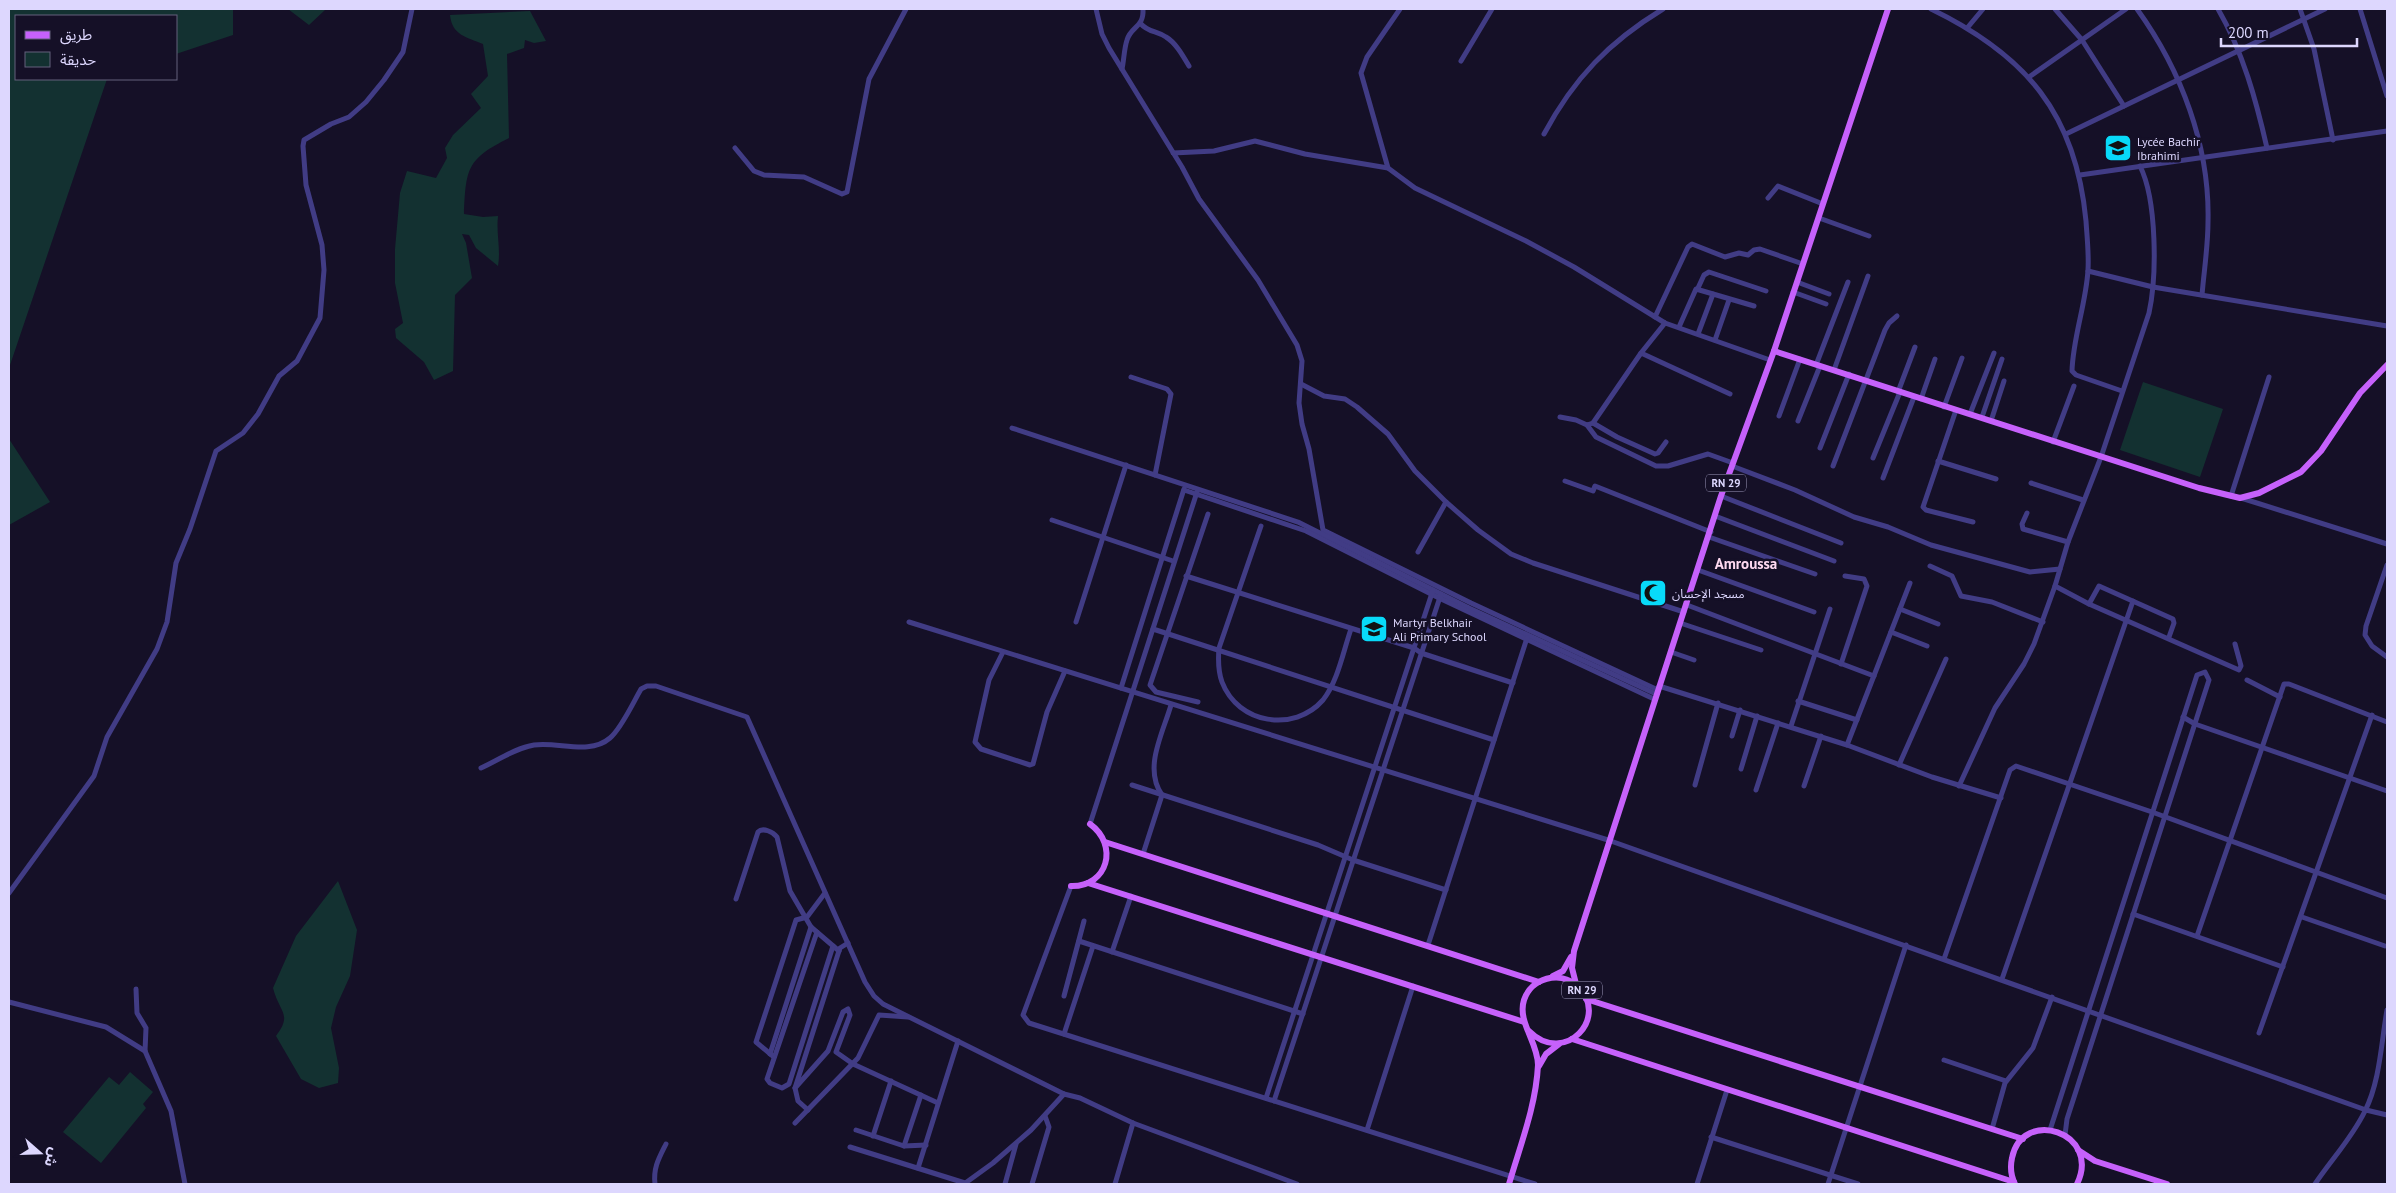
<svg xmlns="http://www.w3.org/2000/svg" width="2396" height="1193" font-family="'PT Sans','Noto Sans Arabic',sans-serif">
<style>
.green{fill:#133131}
.lines{fill:none;stroke-linecap:round;stroke-linejoin:round}
.minor{stroke:#413c85;stroke-width:5}
.major{stroke:#c661fb;stroke-width:6}
.labels{text-anchor:middle;dominant-baseline:central;stroke-width:5;stroke-linejoin:round;paint-order:stroke}
.shield{fill:#151027;stroke:#a19bbe;stroke-width:1}
.shield-label{font-size:11px;font-weight:bold;fill:#ddd7fe}
.poi-label{font-size:12px;fill:#ddd7fe;stroke:#151027;text-anchor:start}
.quarter-label{font-size:15px;font-weight:bold;fill:#fed9f0;stroke:#151027}
</style>
<rect width="100%" height="100%" fill="#151027"/>
<!-- green -->
<g class="green">
<polygon points="9,9 233,9 233,35 176,54 176,16 16,16 16,79 107,79 9,368"/>
<polygon points="288,9 326,9 309,25"/>
<path d="M 530,11 L 546,41 L 534,43 L 525,40 L 524,48 L 507,54 L 509,138 C 467,159 466,168 464,214 L 483,217 L 498,216 C 496,234 501,249 498,266 L 476,248 L 469,235 L 462,234 L 466,243 L 472,278 L 455,295 L 453,371 L 434,380 L 424,362 L 396,338 L 395,329 L 403,323 L 395,283 L 395,249 L 400,193 L 407,171 L 436,178 L 447,158 L 445,148 L 453,135 L 481,108 L 471,94 L 488,76 L 483,44 C 466,37 452,35 450,15 Z"/>
<polygon points="2143,382 2223,409 2200,477 2120,450"/>
<polygon points="9,439 50,502 9,525"/>
<path d="M 338,881 L 357,930 L 350,976 L 336,1007 L 331,1028 L 339,1068 L 338,1083 L 319,1088 L 301,1079 L 276,1036 C 293,1014 279,1012 273,988 L 296,936 Z"/>
<polygon points="130,1072 153,1092 143,1104 146,1108 101,1163 63,1132 109,1077 119,1085"/>
</g>
<g class="lines">
<!-- minor -->
<g class="minor">
<polyline points="1096,9 1102,34 1109,48 1182,167 1199,199 1258,280 1297,345 1302,361 1299,403 1302,424 1309,449 1323,530 1471,603 1658,690"/>
<polyline points="1400,9 1367,57 1361,73 1388,168 1415,188 1526,241 1574,267 1665,323 1770,360"/>
<path d="M 1931,9 C 2026,55 2076,114 2086,221 C 2087,237 2089,254 2088,270 C 2086,304 2073,337 2072,371 L 2076,375 L 2122,391"/>
<polyline points="2055,9 2082,40 2124,106"/>
<path d="M 2137,9 C 2181,70 2210,146 2208,222 C 2208,246 2204,271 2202,295"/>
<path d="M 2218,9 C 2243,52 2256,100 2267,148"/>
<polyline points="2300,9 2314,49 2333,140"/>
<polyline points="2360,9 2387,96"/>
<path d="M 1141,24 C 1148,32 1157,31 1166,37 C 1176,43 1183,56 1189,66"/>
<polyline points="1968,27 1983,9"/>
<polyline points="1461,61 1492,9"/>
<path d="M 1122,69 C 1124,60 1124,49 1127,40 C 1131,26 1144,28 1143,9"/>
<polyline points="2029,77 2126,9"/>
<path d="M 1544,134 C 1574,78 1609,42 1663,9"/>
<polyline points="2066,134 2325,9"/>
<polyline points="735,148 754,171 764,175 804,177 842,194 847,192 869,79 906,9"/>
<polyline points="1173,153 1214,151 1255,141 1305,154 1388,168"/>
<polyline points="2080,175 2387,131"/>
<polyline points="1768,198 1778,186 1823,204"/>
<polyline points="1819,218 1869,236"/>
<polyline points="2088,271 2153,287 2387,326"/>
<polyline points="1797,282 1829,294"/>
<polyline points="1698,288 1704,275 1709,272 1766,291"/>
<polyline points="1793,292 1826,304"/>
<polyline points="1655,317 1688,247 1692,244 1725,257 1739,253 1748,255 1754,250 1760,249 1803,264"/>
<polyline points="1679,327 1696,289 1754,306"/>
<polyline points="1698,334 1713,294"/>
<polyline points="1715,340 1729,300"/>
<polyline points="1641,353 1730,394"/>
<polyline points="1816,365 1848,282"/>
<polyline points="1834,370 1868,276"/>
<polyline points="1131,377 1167,389 1171,394 1155,475"/>
<polyline points="1301,384 1324,396 1345,399 1357,407 1388,434 1415,471 1446,502 1478,530 1511,554 1533,563 1684,612"/>
<polyline points="1898,392 1915,347"/>
<polyline points="1921,399 1935,359"/>
<polyline points="1944,407 1962,358"/>
<polyline points="1956,410 1923,507 1926,510 1973,522"/>
<polyline points="1970,414 1994,353"/>
<polyline points="1779,416 1800,359"/>
<polyline points="1560,417 1576,420 1587,425 1593,423 1641,353 1665,323"/>
<polyline points="1982,417 2002,359"/>
<polyline points="1798,421 1820,366"/>
<polyline points="1991,421 2004,381"/>
<polyline points="1593,423 1617,437 1655,454 1658,453 1666,442"/>
<polyline points="1587,425 1596,437 1656,466 1668,466 1708,454 1733,463"/>
<polyline points="1012,428 1298,522 1469,608 1656,694"/>
<polyline points="2053,442 2074,386"/>
<polyline points="1820,448 1849,374"/>
<polyline points="1873,458 1900,392"/>
<polyline points="1938,461 1996,479"/>
<polyline points="1732,466 1795,490 1854,517 1888,527 1931,545 2030,572 2060,569"/>
<polyline points="1833,466 1885,330 1889,323 1897,316"/>
<polyline points="1883,478 1914,397"/>
<polyline points="1565,481 1593,491 1595,486 1711,532"/>
<polyline points="2031,483 2083,500"/>
<polyline points="1184,490 1306,531 1439,598 1654,699"/>
<polyline points="1721,496 1841,543"/>
<polyline points="2231,496 2269,377"/>
<polyline points="2241,498 2387,544"/>
<polyline points="2027,513 2022,524 2023,529 2068,542"/>
<polyline points="1715,516 1834,561"/>
<polyline points="1052,520 1173,561"/>
<path d="M 1261,526 L 1219,648 C 1218,660 1218,671 1222,682 C 1238,724 1294,733 1323,700 C 1338,681 1343,652 1351,629"/>
<polyline points="1709,537 1815,574"/>
<polyline points="1418,552 1446,502"/>
<polyline points="2387,565 2366,626 2365,635 2372,646 2387,657"/>
<polyline points="1930,566 1952,576 1961,596 1992,602 2043,622"/>
<polyline points="1698,570 1814,612"/>
<polyline points="1186,576 1414,648 1421,653 1513,683"/>
<polyline points="2055,586 2089,604 2239,670 2241,666 2235,644"/>
<polyline points="2089,604 2099,586 2173,619 2174,623 2169,637"/>
<polyline points="1687,605 1874,676"/>
<polyline points="1900,609 1938,624"/>
<polyline points="909,622 1608,840 2366,1110 2387,1115"/>
<polyline points="1076,622 1126,465"/>
<polyline points="1680,623 1761,650"/>
<polyline points="1153,629 1494,740"/>
<polyline points="1891,632 1927,646"/>
<polyline points="1003,652 989,680 975,742 981,749 1030,765 1033,764 1047,712 1065,671"/>
<polyline points="1671,652 1694,660"/>
<polyline points="1841,664 1867,586 1864,579 1845,576"/>
<polyline points="2247,680 2280,697"/>
<polyline points="1659,686 1847,745 1932,777 2001,798"/>
<polyline points="1121,688 1184,489"/>
<polyline points="1798,701 1857,720"/>
<polyline points="1198,702 1156,692 1150,685 1208,514"/>
<polyline points="2183,717 2195,724 2387,791"/>
<polyline points="1791,726 1830,609"/>
<polyline points="1732,736 1740,710"/>
<polyline points="1847,745 1910,583"/>
<polyline points="1899,765 1946,659"/>
<path d="M 481,768 C 498,760 516,748 534,745 C 558,741 589,756 610,738 C 621,729 633,703 641,689 L 647,686 L 656,686 L 747,717 L 865,982 L 874,996 L 883,1004 L 1064,1094 L 1080,1098 L 1133,1123 L 1297,1184"/>
<polyline points="1741,769 1757,716"/>
<polyline points="1132,785 1318,845 1353,860 1446,890"/>
<polyline points="1695,785 1718,703"/>
<polyline points="1804,786 1821,736"/>
<path d="M 1959,786 L 1995,708 L 2024,664 L 2034,644 L 2055,586 L 2068,542 L 2101,457 L 2149,313 C 2157,276 2157,200 2140,166"/>
<polyline points="1756,790 1778,723"/>
<polyline points="1090,824 1197,492"/>
<path d="M 1143,854 L 1162,795 C 1143,768 1163,733 1171,705"/>
<polyline points="1071,886 1023,1015 1029,1023 1535,1184"/>
<polyline points="9,893 94,776 107,737 157,649 167,622 176,563 190,529 216,451 243,433 258,414 279,376 297,361 320,318 324,270 322,245 306,185 303,146 304,140 331,124 349,117 366,102 384,80 403,52 412,9"/>
<path d="M 736,899 L 758,832 C 763,827 773,832 777,837 L 790,891 L 811,927 L 839,951"/>
<polyline points="2133,914 2283,967"/>
<polyline points="2302,917 2385,946"/>
<polyline points="817,932 767,1079 770,1083 782,1088 789,1084 833,946"/>
<polyline points="2197,936 2284,684 2289,684 2387,722"/>
<polyline points="1079,941 1303,1014"/>
<polyline points="1428,945 1527,638"/>
<polyline points="1112,952 1131,896"/>
<polyline points="1944,959 2010,770 2016,766 2152,812 2387,898"/>
<polyline points="2002,979 2133,601"/>
<polyline points="136,989 137,1013 146,1028 145,1051 171,1111 185,1184"/>
<polyline points="1064,996 1084,921"/>
<polyline points="9,1002 106,1027 145,1051"/>
<polyline points="2259,1033 2372,715"/>
<polyline points="1064,1034 1093,946"/>
<polyline points="770,1054 811,927"/>
<polyline points="774,1057 756,1042 796,920 807,917 825,893"/>
<polyline points="1944,1060 2006,1081"/>
<polyline points="795,1088 828,1051 843,1012 848,1009 850,1015 836,1052 853,1064 938,1103"/>
<polyline points="1266,1098 1433,590"/>
<polyline points="1274,1101 1441,594"/>
<polyline points="808,1110 798,1101 795,1088 838,954 840,948 848,943"/>
<polyline points="795,1123 858,1058 879,1015 908,1017"/>
<polyline points="1992,1129 2005,1083 2033,1048 2052,997"/>
<polyline points="856,1130 904,1146 926,1145"/>
<polyline points="1367,1130 1413,986"/>
<polyline points="2050,1130 2197,675 2205,672 2209,680 2067,1119 2065,1135"/>
<polyline points="873,1136 891,1081"/>
<polyline points="1711,1137 1858,1184"/>
<polyline points="904,1146 921,1095"/>
<polyline points="850,1147 965,1183"/>
<polyline points="918,1168 958,1041"/>
<path d="M 655,1184 C 653,1168 659,1158 666,1144"/>
<polyline points="964,1184 993,1163 1031,1130 1064,1094"/>
<polyline points="1005,1184 1016,1144"/>
<polyline points="1032,1184 1049,1127 1045,1116"/>
<polyline points="1115,1184 1133,1123"/>
<polyline points="1697,1184 1727,1090"/>
<polyline points="1828,1184 1906,945"/>
<path d="M 2315,1184 C 2331,1160 2352,1138 2365,1111 C 2380,1081 2381,1044 2387,1010"/>
</g>
<!-- major -->
<g class="major">
<polyline points="1774,351 2199,488 2240,498 2259,493 2301,472 2321,451 2360,393 2387,365"/>
<polyline points="1105,842 1539,982"/>
<polyline points="1088,883 1524,1022"/>
<path d="M 1071,886 C 1108,887 1119,845 1090,824"/>
<polyline points="1553,976 1563,971 1571,957"/>
<polyline points="1576,984 1572,968 1574,951 1721,496 1774,351 1888,9"/>
<polyline points="1586,999 2023,1139"/>
<polyline points="1572,1039 2014,1182"/>
<polyline points="1539,1066 1546,1054 1559,1044"/>
<polyline points="2078,1150 2095,1161 2167,1184"/>
<path d="M 1509,1184 C 1520,1146 1536,1106 1538,1065 C 1538,1042 1517,1022 1524,1000 C 1531,978 1560,970 1577,986 C 1611,1016 1565,1067 1529,1031"/>
<path d="M 2015,1184 C 2011,1176 2010,1167 2012,1158 C 2022,1107 2102,1132 2077,1184"/>
</g>
</g>
<!-- icons -->
<defs>
<g id="school-square" transform="scale(1.4375)"><rect x="-9" y="-9" width="18" height="18" rx="4" fill="#08daf9" stroke="#151027"/><path d="M0-5L7-2L0 1L-7-2ZM-4 1L0 2.5L4 1V4Q0 6-4 4Z" fill="#111"/></g>
<g id="mosque-square" transform="scale(1.4375)"><rect x="-9" y="-9" width="18" height="18" rx="4" fill="#08daf9" stroke="#151027"/><path d="M3.5-4.9A6 6 0 1 0 3.5 4.9A5 5 0 1 1 3.5-4.9Z" fill="#111"/></g>
</defs>
<g fill-rule="evenodd">
<use href="#school-square" x="2118" y="148"/>
<use href="#mosque-square" x="1653" y="593"/>
<use href="#school-square" x="1374" y="629"/>
</g>
<g class="labels">
<!-- shield labels -->
<g class="shield">
<rect x="1706" y="474.5" width="40" height="17" rx="4"/>
<rect x="1562" y="981.5" width="40" height="17" rx="4"/>
</g>
<g class="shield-label">
<text x="1726" y="483">RN 29</text>
<text x="1582" y="990">RN 29</text>
</g>
<!-- poi labels -->
<g class="poi-label">
<text x="2137" y="141">Lycée Bachir<tspan x="2137" dy="14">Ibrahimi</tspan></text>
<text x="1672" y="593">مسجد الإحسان</text>
<text x="1393" y="622">Martyr Belkhair<tspan x="1393" dy="14">Ali Primary School</tspan></text>
</g>
<!-- quarter labels -->
<g class="quarter-label">
<text x="1746" y="563">Amroussa</text>
</g>
</g>
<!-- border -->
<rect width="2396" height="1193" fill="none" stroke="#ddd7fe" stroke-width="20"/>
<!-- legend -->
<rect x="15" y="15" width="162" height="65" fill="#151027" stroke="#65607d"/>
<rect x="25" y="31" width="25" height="8" fill="#c661fb" stroke="#65607d"/>
<text x="60" y="40" font-size="15" fill="#ddd7fe">طريق</text>
<rect x="25" y="52" width="25" height="15" fill="#133131" stroke="#65607d"/>
<text x="60" y="65" font-size="15" fill="#ddd7fe">حديقة</text>
<!-- north arrow -->
<g transform="translate(40 1153) rotate(110)" stroke="#151027" stroke-width="4" paint-order="stroke">
<path d="M0-4L9 19L0 12L-9 19Z" fill="#ddd7fe"/>
<text y="-8" font-size="14" font-weight="bold" text-anchor="middle" fill="#ddd7fe">ش</text>
</g>
<!-- scale -->
<path d="M2221 38v8h136v-8" fill="none" stroke="#ddd7fe" stroke-width="2.5"/>
<text x="2228" y="38" font-size="15" fill="#ddd7fe" stroke="#151027" stroke-width="4" paint-order="stroke">200 m</text>
</svg>
